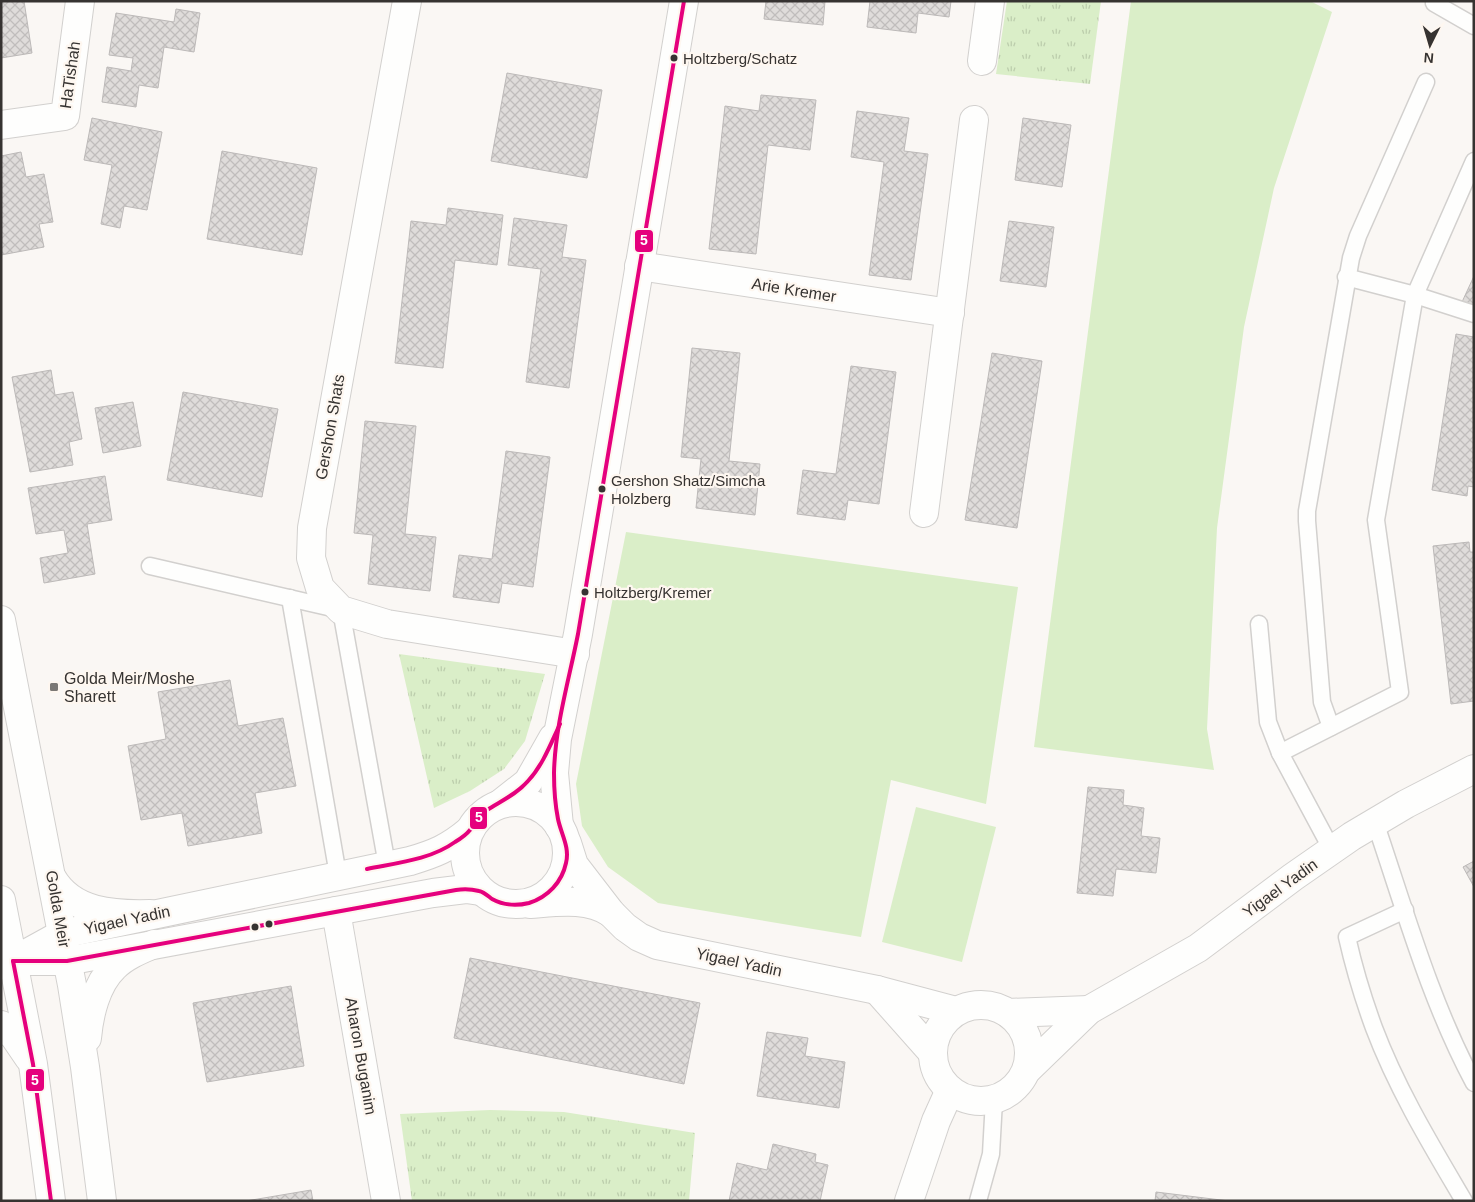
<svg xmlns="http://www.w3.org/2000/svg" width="1475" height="1202" font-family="Arial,sans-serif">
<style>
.grass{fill:#daeec8}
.park{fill:url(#park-tufts)}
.building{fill:url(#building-cross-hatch);stroke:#bcb9b8}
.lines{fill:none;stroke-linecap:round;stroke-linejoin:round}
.service-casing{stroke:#d2d0ce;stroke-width:19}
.minor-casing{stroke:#d2d0ce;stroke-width:30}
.secondary-casing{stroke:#d2d0ce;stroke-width:30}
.service{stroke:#fefefd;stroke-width:16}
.minor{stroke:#fefefd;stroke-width:28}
.secondary{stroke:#fefefd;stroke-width:28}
.bus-1-casing{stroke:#fef7f0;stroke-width:8}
.bus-1{stroke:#e5007d;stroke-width:4}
.bus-dot{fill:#363331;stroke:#fef7f0;stroke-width:2}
.poi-dot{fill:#7b7875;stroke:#fef7f0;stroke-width:2}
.labels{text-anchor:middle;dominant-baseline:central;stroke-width:4.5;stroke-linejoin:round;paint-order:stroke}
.bus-label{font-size:15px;fill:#363331;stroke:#fef7f0;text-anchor:start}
.street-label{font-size:16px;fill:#363331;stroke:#fef7f0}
.poi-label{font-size:16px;fill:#363331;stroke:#fef7f0;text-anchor:start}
.line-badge{stroke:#fef7f0;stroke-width:2}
.badge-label{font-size:14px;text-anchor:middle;font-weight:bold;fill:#fff}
</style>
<defs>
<pattern id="park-tufts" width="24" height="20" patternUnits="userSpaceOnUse" patternTransform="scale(1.25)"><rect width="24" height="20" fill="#daeec8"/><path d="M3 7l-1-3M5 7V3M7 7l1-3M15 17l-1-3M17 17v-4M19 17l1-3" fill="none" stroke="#bccdac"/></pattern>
<pattern id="building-cross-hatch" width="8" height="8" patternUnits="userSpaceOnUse" patternTransform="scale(1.25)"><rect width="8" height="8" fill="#dfdcda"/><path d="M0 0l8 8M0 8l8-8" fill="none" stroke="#c0bdbc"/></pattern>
</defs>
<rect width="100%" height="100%" fill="#faf7f4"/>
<!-- grass -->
<g class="grass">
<polygon points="1131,1 1310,1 1332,12 1274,188 1244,327 1217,528 1207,729 1214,770 1034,747"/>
<polygon points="626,532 1018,587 986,804 891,780 861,937 658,903 608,867 582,826 576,784"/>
<polygon points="916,807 996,827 962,962 882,942"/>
</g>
<!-- park -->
<g class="park">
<polygon points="1007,1 1101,1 1090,84 996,74"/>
<polygon points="399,654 545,674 525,741 504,769 470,791 434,808"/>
<polygon points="490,1110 564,1112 695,1133 689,1201 412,1201 400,1114"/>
</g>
<!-- building -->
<g class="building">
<polygon points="1,1 24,1 32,53 1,58"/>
<polygon points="766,1 825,1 823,25 764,19"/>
<polygon points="870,1 951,1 949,17 918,13 916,33 867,27"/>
<polygon points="176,9 200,13 194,52 164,47 158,88 139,85 136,107 102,102 107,67 131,71 133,58 109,55 116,13 174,22"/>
<polygon points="507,73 602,90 587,178 491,161"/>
<polygon points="761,95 816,100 810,150 768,145 756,254 709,249 725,106 759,111"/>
<polygon points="857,111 909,118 904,151 928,154 911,280 869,275 884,162 851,157"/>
<polygon points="92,118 162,132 147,210 124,206 120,228 101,224 112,165 84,160"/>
<polygon points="1023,118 1071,125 1062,187 1015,180"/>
<polygon points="222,151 317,168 302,255 207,239"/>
<polygon points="21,152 26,177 44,174 53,222 39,224 44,247 1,255 1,156"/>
<polygon points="448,208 503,215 497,265 455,260 443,368 395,363 411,221 446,225"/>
<polygon points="514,218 567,225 562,257 586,260 569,388 526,382 541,269 508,265"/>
<polygon points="1009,221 1054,227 1046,287 1000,281"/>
<polygon points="1474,276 1474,307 1462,302"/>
<polygon points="1456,334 1474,337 1474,487 1468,486 1467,496 1432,490"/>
<polygon points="692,348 740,353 729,461 760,464 755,515 696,508 701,459 681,457"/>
<polygon points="992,353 1042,361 1017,528 965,520"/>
<polygon points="851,366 896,372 879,504 848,500 845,520 797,514 803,470 836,474"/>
<polygon points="51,370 55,395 73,392 82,439 69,442 73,465 30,472 12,377"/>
<polygon points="183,392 278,409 262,497 167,480"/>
<polygon points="133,402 141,446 103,453 95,408"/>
<polygon points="365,421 416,426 405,534 436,537 430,591 368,584 373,535 354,533"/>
<polygon points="506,451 550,457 533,587 502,583 499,603 453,597 459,555 492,559"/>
<polygon points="105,476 112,520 87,524 95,574 44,583 40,558 68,553 64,530 36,534 28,488"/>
<polygon points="1469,542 1470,552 1474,552 1474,701 1451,704 1433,546"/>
<polygon points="230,680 238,726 283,718 296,786 255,793 262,833 188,846 182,813 141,820 128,746 166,739 158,692"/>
<polygon points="1088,787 1124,790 1123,805 1144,808 1141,836 1160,838 1156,873 1116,869 1113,896 1077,893"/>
<polygon points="1474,861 1474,887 1463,867"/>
<polygon points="470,958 700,1003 684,1084 454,1038"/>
<polygon points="291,986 304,1066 207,1082 193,1003"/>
<polygon points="767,1032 808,1038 805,1056 845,1062 839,1108 757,1096"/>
<polygon points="773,1144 816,1154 815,1162 828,1165 820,1201 729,1201 737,1163 767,1170"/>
<polygon points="311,1190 313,1201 246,1201"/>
<polygon points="1156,1192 1229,1201 1155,1201"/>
</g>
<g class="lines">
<!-- service casing -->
<g class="service-casing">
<g id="service">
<polyline points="1435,1 1434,3 1474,26"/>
<polyline points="1346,277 1415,295 1474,314"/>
<polyline points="150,566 341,610 387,865"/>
<polyline points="290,598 338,875"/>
<polyline points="1259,624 1268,722 1280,753"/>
<polyline points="1331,727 1322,702 1307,521 1307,511 1351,258 1358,236 1426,82"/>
<path d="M 1375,822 C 1405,910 1430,1001 1474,1083"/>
<polyline points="1332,850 1280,753 1400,692 1376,520 1415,295 1474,161"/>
<path d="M 1405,910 L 1347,937 C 1354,968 1363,998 1374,1028 C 1397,1089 1431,1145 1464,1201"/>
<polyline points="978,1201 991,1154 994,1100"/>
</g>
</g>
<!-- minor casing -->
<g class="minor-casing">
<g id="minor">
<polyline points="407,1 312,528 311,558 320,588 341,610 387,624 575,654"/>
<polyline points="982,61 990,1"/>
<polyline points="1,125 65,116 80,1"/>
<polyline points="639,266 950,313"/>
<polyline points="924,513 974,120"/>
<circle cx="516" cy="853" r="51"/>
<polyline points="500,804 528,782 553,738"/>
<polyline points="559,826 554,773 557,739 578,634 684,1"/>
<polyline points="567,843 574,865 611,913 625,927 639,937 657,945 877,990 956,1011"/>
<path d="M 530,904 C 557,902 588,897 611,913"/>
<polyline points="336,911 386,1201"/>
<polyline points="15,961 67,961 433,893 466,889 480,891"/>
<path d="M 1,965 L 13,961 L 62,934 L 410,861 C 434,854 449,848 469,831"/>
<polyline points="877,990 932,1052"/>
<circle cx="981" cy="1053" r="48"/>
<polyline points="1008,1013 1089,1010"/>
<polyline points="1027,1070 1089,1010 1198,948 1293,877 1352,836 1406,804 1474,769"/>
<polyline points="909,1201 936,1121 950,1090"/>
</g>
</g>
<!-- secondary casing -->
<g class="secondary-casing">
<g id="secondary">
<polyline points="1,620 72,985 85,1067 102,1201"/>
<path d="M 52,878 C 72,913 114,915 150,914"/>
<polyline points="1,900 33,1064 51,1201"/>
<polyline points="1,1025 14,1036 29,1058"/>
<path d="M 87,1038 C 89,1015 96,984 114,967 C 125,956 140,950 154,944"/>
</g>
</g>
<!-- service -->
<use href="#service" class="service"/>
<!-- minor -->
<use href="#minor" class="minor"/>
<!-- secondary -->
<use href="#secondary" class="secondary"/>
<!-- bus-1 casing -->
<g class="bus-1-casing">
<g id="bus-1">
<path d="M 367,869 C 396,863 430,860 455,842 C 460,839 466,835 470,830 C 475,823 479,815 487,810 C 501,801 517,794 528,781 C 543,765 551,743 560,724"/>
<path d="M 13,961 L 67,961 L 456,890 C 463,889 471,889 479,891 C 484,892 488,896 492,899 C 503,905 517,906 529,903 C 548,897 562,882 566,863 C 570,847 561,834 558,819 C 555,804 554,788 554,773 C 555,726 569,680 578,634 L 684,1"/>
<polyline points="13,961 33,1064 51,1201"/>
</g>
</g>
<!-- bus-1 -->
<use href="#bus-1" class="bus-1"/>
</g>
<!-- markers -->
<g class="bus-dot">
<circle cx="674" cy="58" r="4.5"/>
<circle cx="602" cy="489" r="4.5"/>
<circle cx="585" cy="592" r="4.5"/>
<circle cx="269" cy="924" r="4.5"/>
<circle cx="255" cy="927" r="4.5"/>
</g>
<rect class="poi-dot" x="49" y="682" width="10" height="10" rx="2.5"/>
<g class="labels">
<!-- bus labels -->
<g class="bus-label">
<text x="683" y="58">Holtzberg/Schatz</text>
<text x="611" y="480">Gershon Shatz/Simcha<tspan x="611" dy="18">Holzberg</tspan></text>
<text x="594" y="592">Holtzberg/Kremer</text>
</g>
<!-- street labels -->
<g class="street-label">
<text transform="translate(70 75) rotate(-82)">HaTishah</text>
<text transform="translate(794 290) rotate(9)">Arie Kremer</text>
<text transform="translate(330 427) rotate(-80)">Gershon Shats</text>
<text transform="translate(1280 888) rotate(-36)">Yigael Yadin</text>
<text transform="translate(58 909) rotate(80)">Golda Meir</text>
<text transform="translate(127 920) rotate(-12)">Yigael Yadin</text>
<text transform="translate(739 962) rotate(12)">Yigael Yadin</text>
<text transform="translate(361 1056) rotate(80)">Aharon Buganim</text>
</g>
<!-- poi labels -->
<g class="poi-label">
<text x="64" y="678">Golda Meir/Moshe<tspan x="64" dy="18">Sharett</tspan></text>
</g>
</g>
<g class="line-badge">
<rect x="634" y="229" width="20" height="24" rx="5" fill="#e5007d"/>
<rect x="469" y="806" width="19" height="24" rx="5" fill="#e5007d"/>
<rect x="25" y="1068" width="20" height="24" rx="5" fill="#e5007d"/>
</g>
<g class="badge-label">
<text x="644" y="245">5</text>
<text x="479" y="822">5</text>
<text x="35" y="1085">5</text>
</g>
<!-- border -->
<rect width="1475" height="1202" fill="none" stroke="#363331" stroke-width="5"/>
<!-- north arrow -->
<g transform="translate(1430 45) rotate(185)" stroke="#fef7f0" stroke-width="4" paint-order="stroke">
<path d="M0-4L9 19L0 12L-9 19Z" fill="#363331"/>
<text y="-8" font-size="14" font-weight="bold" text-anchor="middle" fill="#363331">N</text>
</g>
</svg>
